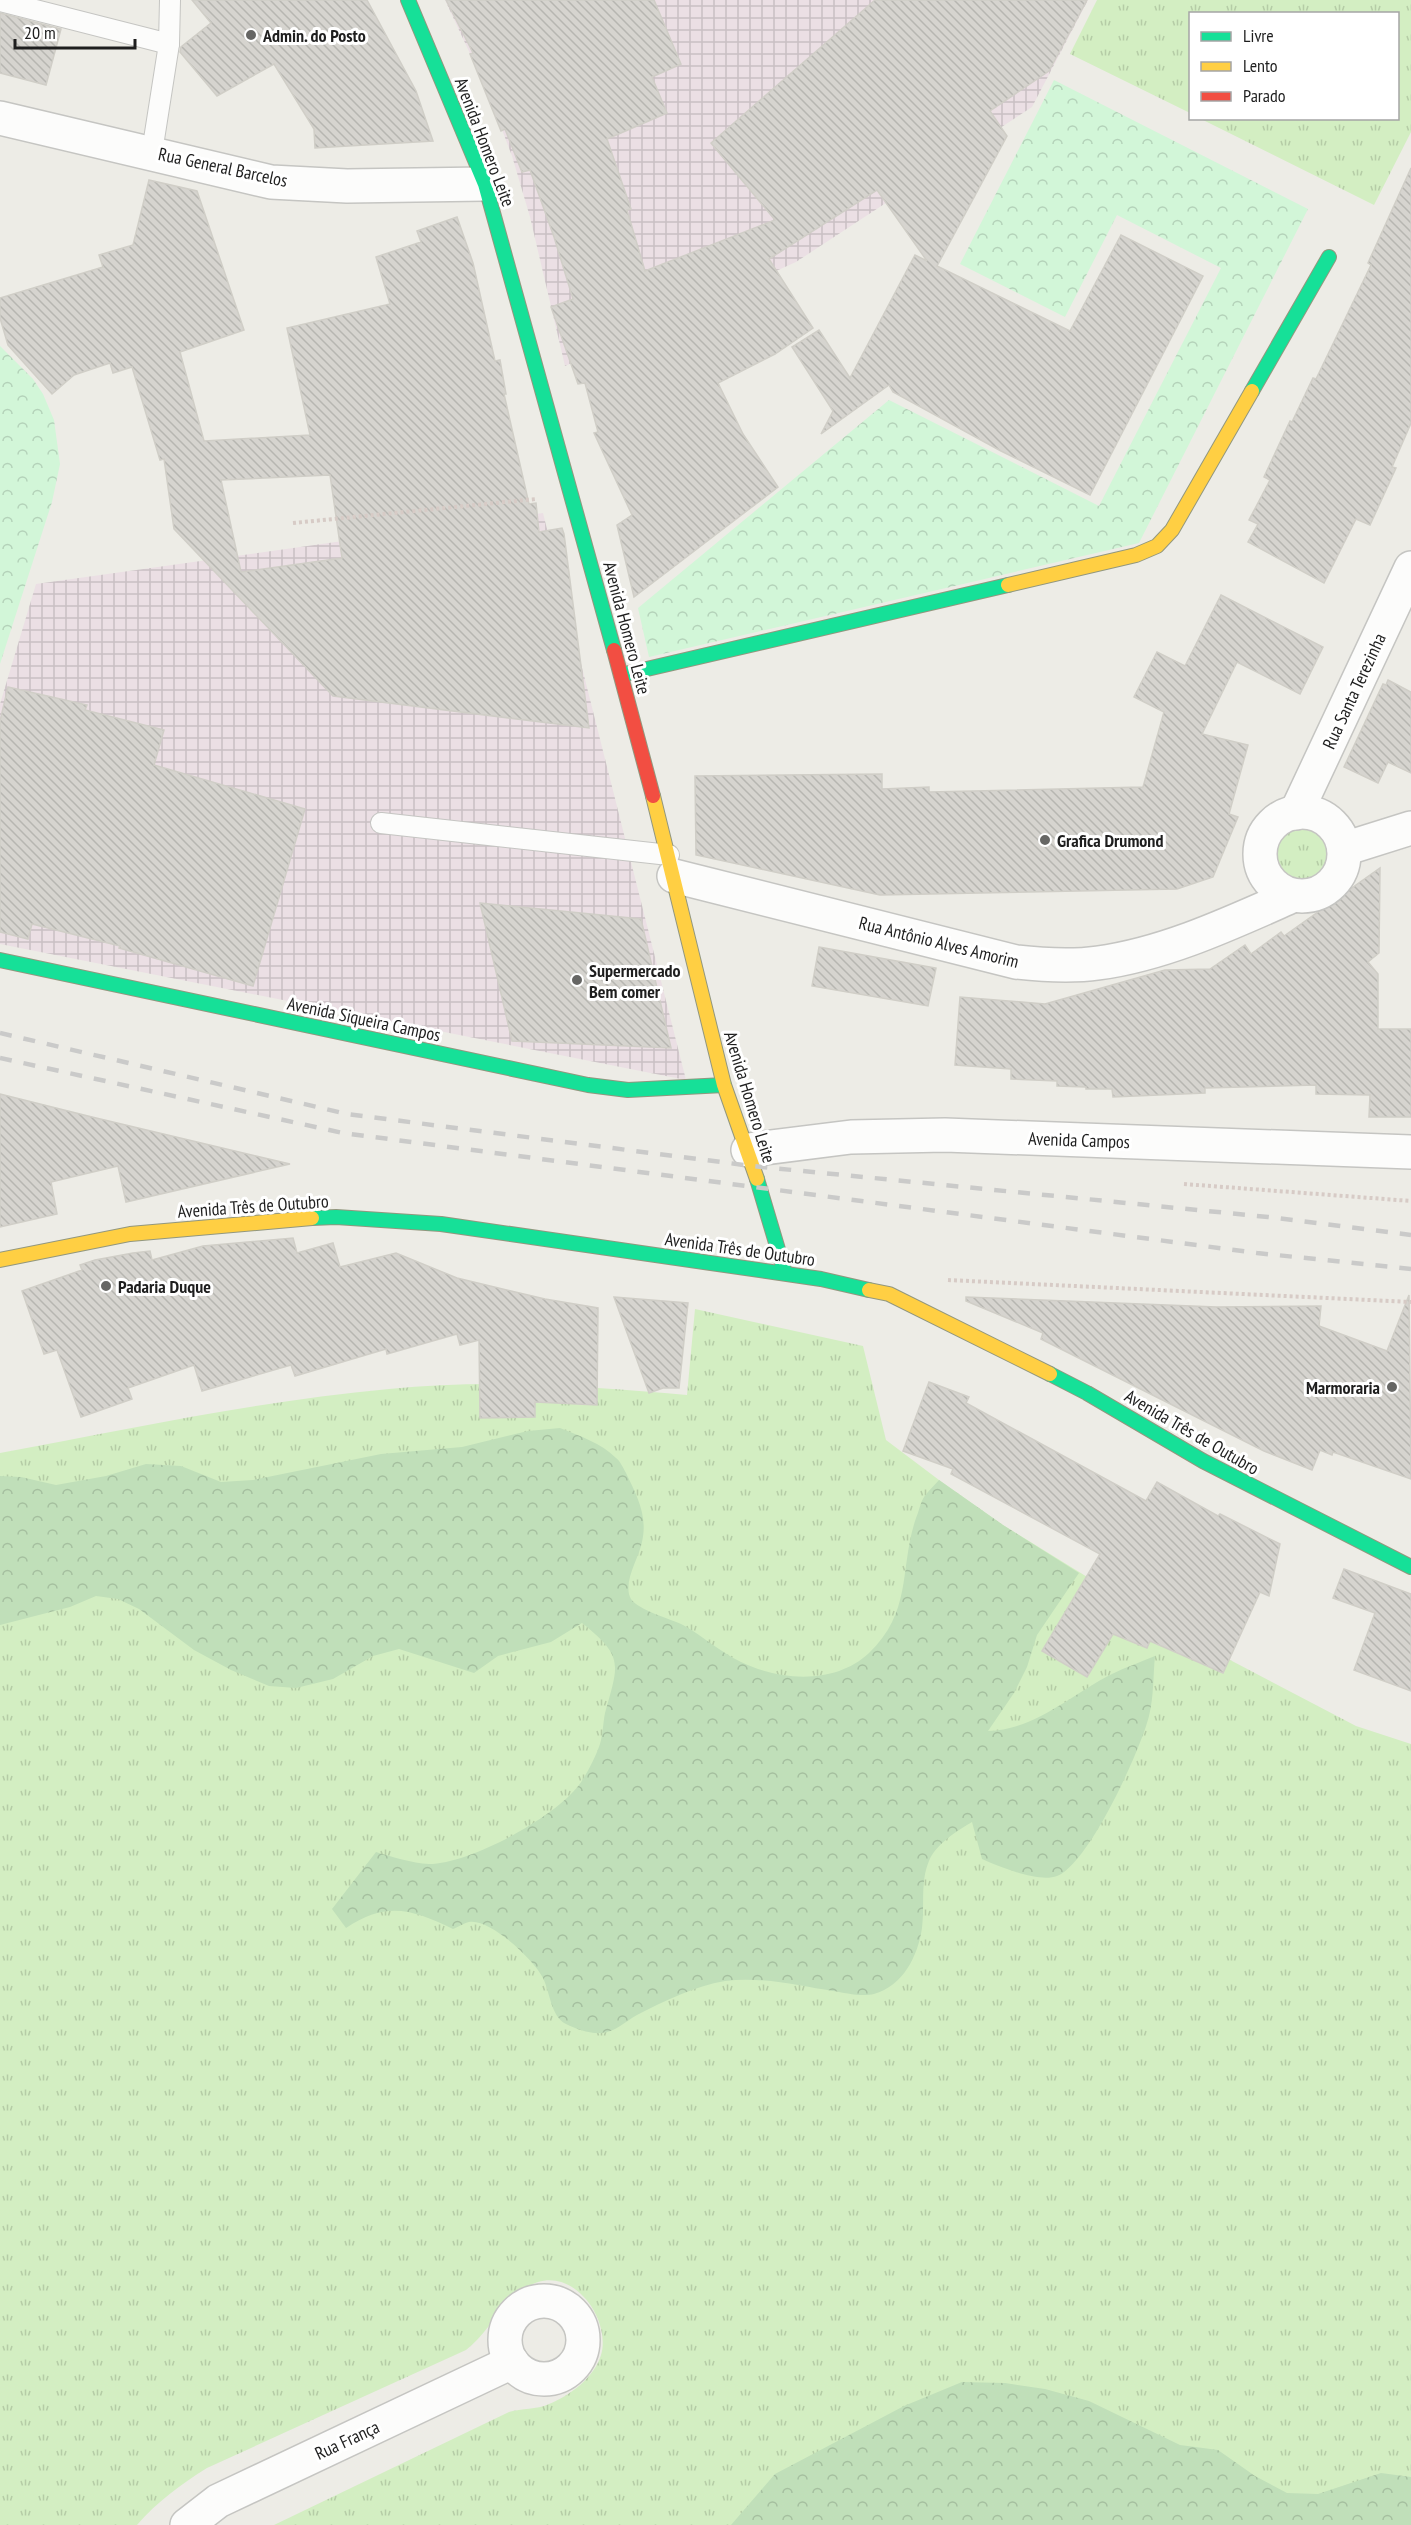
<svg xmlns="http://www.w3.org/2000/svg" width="1411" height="2525" font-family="'PT Sans Narrow',sans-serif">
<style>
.industrial{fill:url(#industrial-grid)}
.grass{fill:url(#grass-tufts)}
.forest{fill:url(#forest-crowns)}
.park{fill:url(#park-crowns)}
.building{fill:url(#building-back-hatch);stroke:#d0cec7;stroke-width:1.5;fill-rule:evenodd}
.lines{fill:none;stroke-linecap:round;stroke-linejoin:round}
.lane-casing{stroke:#c5c5c2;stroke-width:22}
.street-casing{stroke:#c5c5c2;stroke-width:36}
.fast-casing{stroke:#92977e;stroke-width:16}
.slow-casing{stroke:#92977e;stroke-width:16}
.jam-casing{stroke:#92977e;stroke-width:16}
.path{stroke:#d7cbc6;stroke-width:4;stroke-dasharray:3 3;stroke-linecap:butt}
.lane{stroke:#fcfcfb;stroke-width:20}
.street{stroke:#fcfcfb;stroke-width:33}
.fast{stroke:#16e098;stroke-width:14}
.slow{stroke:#ffcf43;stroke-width:14}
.jam{stroke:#f24e42;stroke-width:14}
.rail{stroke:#cacac9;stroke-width:4.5;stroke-dasharray:12 12;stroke-linecap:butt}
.poi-dot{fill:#666664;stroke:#fff;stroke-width:2}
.labels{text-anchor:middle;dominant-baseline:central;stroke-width:6;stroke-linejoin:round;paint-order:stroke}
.poi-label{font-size:18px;font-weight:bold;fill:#1e1e1e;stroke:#fff;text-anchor:start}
.street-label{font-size:18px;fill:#1e1e1e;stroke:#fff}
</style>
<defs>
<pattern id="industrial-grid" width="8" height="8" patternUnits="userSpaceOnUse" patternTransform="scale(1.5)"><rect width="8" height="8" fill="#ebdfe4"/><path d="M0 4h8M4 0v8" fill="none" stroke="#c9bfc3"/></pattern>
<pattern id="grass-tufts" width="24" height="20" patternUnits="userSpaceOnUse" patternTransform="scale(1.5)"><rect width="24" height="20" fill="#d3eec2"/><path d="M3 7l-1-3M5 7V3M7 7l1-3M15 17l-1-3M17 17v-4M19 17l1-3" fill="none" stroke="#b5cca6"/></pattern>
<pattern id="forest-crowns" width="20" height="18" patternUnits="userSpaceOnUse" patternTransform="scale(1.5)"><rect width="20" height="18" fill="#c0dfb9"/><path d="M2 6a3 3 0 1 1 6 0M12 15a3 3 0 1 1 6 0" fill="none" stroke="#a5bf9f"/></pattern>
<pattern id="park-crowns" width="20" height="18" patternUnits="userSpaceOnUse" patternTransform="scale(1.5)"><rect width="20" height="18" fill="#d2f6d8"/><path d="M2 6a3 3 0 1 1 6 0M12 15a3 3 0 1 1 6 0" fill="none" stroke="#b4d2b9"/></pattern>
<pattern id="building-back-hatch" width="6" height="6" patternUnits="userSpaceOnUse" patternTransform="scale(1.5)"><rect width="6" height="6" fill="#d6d4cf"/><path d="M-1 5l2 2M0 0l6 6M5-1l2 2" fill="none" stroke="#b7b6b1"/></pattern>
</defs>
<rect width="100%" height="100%" fill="#edece6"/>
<!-- industrial -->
<g class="industrial">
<polygon points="445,0 1088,0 1032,107 796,262 565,366 530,217 512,156 487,90"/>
<polygon points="543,513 686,1080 0,944 0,704 36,584"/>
</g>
<!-- grass -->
<g class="grass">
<polygon points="1097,0 1411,0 1411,132 1374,205 1201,119 1398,118 1398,14 1190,14 1190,113 1070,54"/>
<circle cx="1301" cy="854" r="35"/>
<path d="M 695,1309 L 863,1346 L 886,1440 L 939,1480 L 1003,1525 L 1173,1630 L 1356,1726 L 1411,1744 L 1411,2525 L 274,2525 L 509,2412 C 522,2408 536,2410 549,2404 C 569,2396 594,2378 601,2355 C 611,2322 577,2270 538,2282 C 505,2293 492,2330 466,2350 L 207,2468 C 180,2485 158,2501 137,2525 L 0,2525 L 0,1453 C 129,1429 257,1401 389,1389 C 488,1379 588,1386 687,1395 Z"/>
</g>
<!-- forest -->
<g class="forest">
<path d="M 560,1428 C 580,1436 601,1443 616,1458 C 621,1462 623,1468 626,1473 C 637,1496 648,1516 642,1542 C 639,1558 622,1583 631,1599 C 638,1610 671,1619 683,1625 C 703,1636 720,1652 741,1662 C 780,1681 835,1685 869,1653 C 913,1611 899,1568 916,1518 C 919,1512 920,1503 924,1497 C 928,1491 934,1486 939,1480 L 1003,1525 L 1079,1573 L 1037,1635 L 1027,1667 L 1014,1693 L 988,1731 C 1035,1730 1072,1694 1112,1674 C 1126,1667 1141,1662 1155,1656 C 1153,1676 1154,1696 1149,1716 C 1141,1749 1089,1864 1057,1876 C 1039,1883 1000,1867 982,1859 L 972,1822 C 957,1831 936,1844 929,1861 C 920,1882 925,1906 922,1928 C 918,1956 903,1986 874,1994 C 862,1997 845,1993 833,1991 C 799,1986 761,1976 725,1981 C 695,1986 664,2001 637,2015 C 624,2022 616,2032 601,2033 C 590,2034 576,2029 566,2024 C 551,2017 550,1992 543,1978 C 534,1960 490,1918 469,1922 C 464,1923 458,1927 453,1929 C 412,1909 386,1901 346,1928 L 332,1909 L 376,1852 C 392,1857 412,1863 429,1864 C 470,1864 555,1817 579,1785 C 587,1774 596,1756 600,1744 C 603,1734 603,1723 605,1713 C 619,1663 624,1657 582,1623 L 551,1642 L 498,1656 L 474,1673 L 399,1649 L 373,1656 L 333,1679 L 296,1688 L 269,1686 L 231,1670 L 194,1650 L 139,1609 L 118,1599 L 96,1596 L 70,1607 L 0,1625 L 0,1476 L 21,1477 L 56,1485 L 106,1476 L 146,1464 L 181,1466 L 221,1482 L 253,1480 L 381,1454 L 462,1447 L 528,1431 Z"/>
<polygon points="962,2382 1005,2383 1045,2389 1089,2401 1180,2445 1218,2450 1255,2476 1287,2493 1318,2494 1381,2473 1411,2477 1411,2525 731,2525 775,2474 904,2406"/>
</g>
<!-- park -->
<g class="park">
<polygon points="1054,80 1308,209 1139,543 649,657 638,608 889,400 1099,506 1221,268 1117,215 1065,317 960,264"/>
<polygon points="0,346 33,379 43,394 54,420 60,464 52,502 0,664"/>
</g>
<!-- building -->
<g class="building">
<polygon points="192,0 367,0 416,91 433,141 315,148 314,129 274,64 217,96 180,52 181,47 211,23"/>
<polygon points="446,0 654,0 681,64 652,77 667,113 607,139 631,209 627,210 645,271 775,220 711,143 875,0 1087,0 1049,71 990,111 1007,136 937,266 1070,331 1121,235 1203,276 1090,495 1001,451 893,392 889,385 821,434 833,411 792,347 819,330 850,378 915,255 927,261 877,190 769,259 813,328 775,354 718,383 743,434 778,487 634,597 617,525 632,515 594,433 598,432 585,383 578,384 551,307 573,299 554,237 530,170 522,172 505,129 501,131 470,54 473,53"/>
<polygon points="0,13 61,29 46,85 0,73"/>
<polygon points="1411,168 1411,423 1392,467 1396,468 1370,525 1356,519 1324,583 1248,542 1258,524 1249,520 1270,480 1264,477 1290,421 1292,422 1313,378 1316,379 1371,265 1368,263"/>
<path d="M 149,180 L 197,191 L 244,330 L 180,352 L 204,441 L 310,435 L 287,328 L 390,304 L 376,257 L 421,242 L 417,231 L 457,217 L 473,263 L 495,361 L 500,360 L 506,394 L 504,394 L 529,504 L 536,503 L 539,532 L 562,528 L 564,534 L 589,728 L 333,696 L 174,529 L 164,459 L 160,460 L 132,367 L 113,373 L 110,363 L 74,375 L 52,394 L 8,345 L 0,318 L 0,298 L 103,267 L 99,255 L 133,245 ZM 330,475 L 342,558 L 241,572 L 221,480 Z"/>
<polygon points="1221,595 1323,647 1300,694 1237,662 1202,734 1248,745 1229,814 1238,817 1213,877 1177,889 880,895 696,855 695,776 882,774 882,789 929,787 929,792 1143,787 1164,712 1134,697 1157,652 1185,666"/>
<polygon points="1388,680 1411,692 1411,773 1388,762 1378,783 1344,767 1383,684 1386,685"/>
<polygon points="8,687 87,705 85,710 164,730 154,765 305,809 253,986 119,948 120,946 32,924 28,939 0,932 0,721"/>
<polygon points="1380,868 1379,953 1368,962 1378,974 1378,1029 1411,1029 1411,1117 1369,1117 1370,1095 1316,1094 1316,1085 1205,1088 1205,1093 1113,1097 1112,1089 1086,1089 1086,1087 1057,1086 1057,1081 1011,1079 1011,1069 955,1065 960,997 1045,1004 1165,970 1210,969 1245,945 1251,954 1281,932 1284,936"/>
<polygon points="480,903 641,919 671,1048 512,1041"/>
<polygon points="819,947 936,968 928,1006 812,986"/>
<polygon points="0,1094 92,1117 290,1164 126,1202 118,1166 51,1182 57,1214 0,1227"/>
<polygon points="293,1238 297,1253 333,1243 340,1267 396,1253 457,1278 545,1299 598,1308 597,1405 535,1402 535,1417 480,1418 479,1340 460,1345 457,1334 387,1354 386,1349 295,1376 291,1365 202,1391 194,1365 128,1388 132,1399 81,1417 57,1350 44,1354 22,1291 82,1270 80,1265 95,1260 133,1253 150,1251 152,1260 203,1246"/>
<polygon points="1409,1295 1411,1479 1333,1452 1332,1455 1320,1450 1312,1470 1264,1451 1041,1339 1043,1333 966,1301 966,1297 1217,1307 1321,1306 1319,1326 1387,1351"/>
<polygon points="614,1297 688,1303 679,1388 663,1388 649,1393"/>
<polygon points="929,1382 969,1397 966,1403 1146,1501 1157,1482 1218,1516 1220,1514 1280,1544 1269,1596 1260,1592 1223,1673 1150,1641 1147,1648 1113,1634 1087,1677 1042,1651 1100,1554 951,1474 953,1469 903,1451"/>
<polygon points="1344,1569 1411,1594 1411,1691 1354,1670 1375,1613 1333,1598"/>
</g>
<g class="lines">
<!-- lane casing -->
<g class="lane-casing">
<g id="lane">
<polyline points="0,1 169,44"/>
<polyline points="152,152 169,44 170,0"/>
<polyline points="381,823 669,855"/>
</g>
</g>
<!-- street casing -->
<g class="street-casing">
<g id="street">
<polyline points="0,118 271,182 347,186 485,184"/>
<circle cx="1302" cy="854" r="42"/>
<polyline points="1296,813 1411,568"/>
<polyline points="1344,849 1411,828"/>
<path d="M 674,876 L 1016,962 C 1043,965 1070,967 1098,963 C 1165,954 1231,923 1292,896"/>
<polyline points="748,1150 851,1137 945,1135 1411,1152"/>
<circle cx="544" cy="2340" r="39"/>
<polyline points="187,2525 218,2501 512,2362"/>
</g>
</g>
<!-- fast casing -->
<g class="fast-casing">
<g id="fast">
<polyline points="408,0 485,184 614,650"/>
<polyline points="1252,391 1329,257"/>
<polyline points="621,675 1008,585"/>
<polyline points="0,960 588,1085 628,1090 724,1085"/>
<polyline points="757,1179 785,1273"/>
<polyline points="312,1218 336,1217 441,1224 821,1279 869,1290"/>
<polyline points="1050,1374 1087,1393 1203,1461 1411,1567"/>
</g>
</g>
<!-- slow casing -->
<g class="slow-casing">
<g id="slow">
<polyline points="1008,585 1136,555 1157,546 1172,530 1252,391"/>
<polyline points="653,796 724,1085 757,1179"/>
<polyline points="0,1260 130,1234 312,1218"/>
<polyline points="869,1290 889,1294 1050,1374"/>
</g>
</g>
<!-- jam casing -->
<g class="jam-casing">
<polyline id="jam" points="614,650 653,796"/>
</g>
<!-- path -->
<g class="path">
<polyline points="293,523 536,499"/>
<polyline points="1184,1184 1411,1201"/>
<polyline points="948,1280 1411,1302"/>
</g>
<!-- lane -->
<use href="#lane" class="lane"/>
<!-- street -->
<use href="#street" class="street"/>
<!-- fast -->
<use href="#fast" class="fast"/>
<!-- slow -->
<use href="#slow" class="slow"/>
<!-- jam -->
<use href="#jam" class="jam"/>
<!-- rail -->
<g class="rail">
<polyline points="0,1033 347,1114 752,1166 1268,1217 1411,1235"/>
<polyline points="0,1058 343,1133 1257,1253 1411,1269"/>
</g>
</g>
<!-- markers -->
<g class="poi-dot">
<circle cx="251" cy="35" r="6"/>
<circle cx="1045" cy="840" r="6"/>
<circle cx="577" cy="980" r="6"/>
<circle cx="106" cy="1286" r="6"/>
<circle cx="1392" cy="1387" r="6"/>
</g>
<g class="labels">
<!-- poi labels -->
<g class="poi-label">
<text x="263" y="35">Admin. do Posto</text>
<text x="1057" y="840">Grafica Drumond</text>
<text x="589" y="970">Supermercado<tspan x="589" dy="21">Bem comer</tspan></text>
<text x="118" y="1286">Padaria Duque</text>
<text x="1380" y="1387" text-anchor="end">Marmoraria</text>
</g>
<!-- street labels -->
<g class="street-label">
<text transform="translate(485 142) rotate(69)">Avenida Homero Leite</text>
<text transform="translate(223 167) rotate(12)">Rua General Barcelos</text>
<text transform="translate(627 628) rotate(75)">Avenida Homero Leite</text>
<text transform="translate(1354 691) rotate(-65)">Rua Santa Terezinha</text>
<text transform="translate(939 942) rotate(14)">Rua Antônio Alves Amorim</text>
<text transform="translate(364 1019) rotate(12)">Avenida Siqueira Campos</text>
<text transform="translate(750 1097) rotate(73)">Avenida Homero Leite</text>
<text transform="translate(1079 1140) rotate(2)">Avenida Campos</text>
<text transform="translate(253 1206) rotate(-4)">Avenida Três de Outubro</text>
<text transform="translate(740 1249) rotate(8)">Avenida Três de Outubro</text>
<text transform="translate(1192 1432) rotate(30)">Avenida Três de Outubro</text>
<text transform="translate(347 2440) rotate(-25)">Rua França</text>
</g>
</g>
<!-- legend -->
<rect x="1189" y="12" width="210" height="108" fill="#ffffff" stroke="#a5a5a5" stroke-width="1.5"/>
<rect x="1201" y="32" width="30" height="9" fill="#16e098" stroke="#a5a5a5" stroke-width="1.5"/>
<text x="1243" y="42" font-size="18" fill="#1e1e1e">Livre</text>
<rect x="1201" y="62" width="30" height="9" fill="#ffcf43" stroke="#a5a5a5" stroke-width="1.5"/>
<text x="1243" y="72" font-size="18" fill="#1e1e1e">Lento</text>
<rect x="1201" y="92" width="30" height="9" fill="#f24e42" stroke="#a5a5a5" stroke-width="1.5"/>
<text x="1243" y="102" font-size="18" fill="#1e1e1e">Parado</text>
<!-- scale -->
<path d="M15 39v9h120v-9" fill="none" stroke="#1e1e1e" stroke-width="3"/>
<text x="24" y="39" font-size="18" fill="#1e1e1e" stroke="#ffffff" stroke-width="4.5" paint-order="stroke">20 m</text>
</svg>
